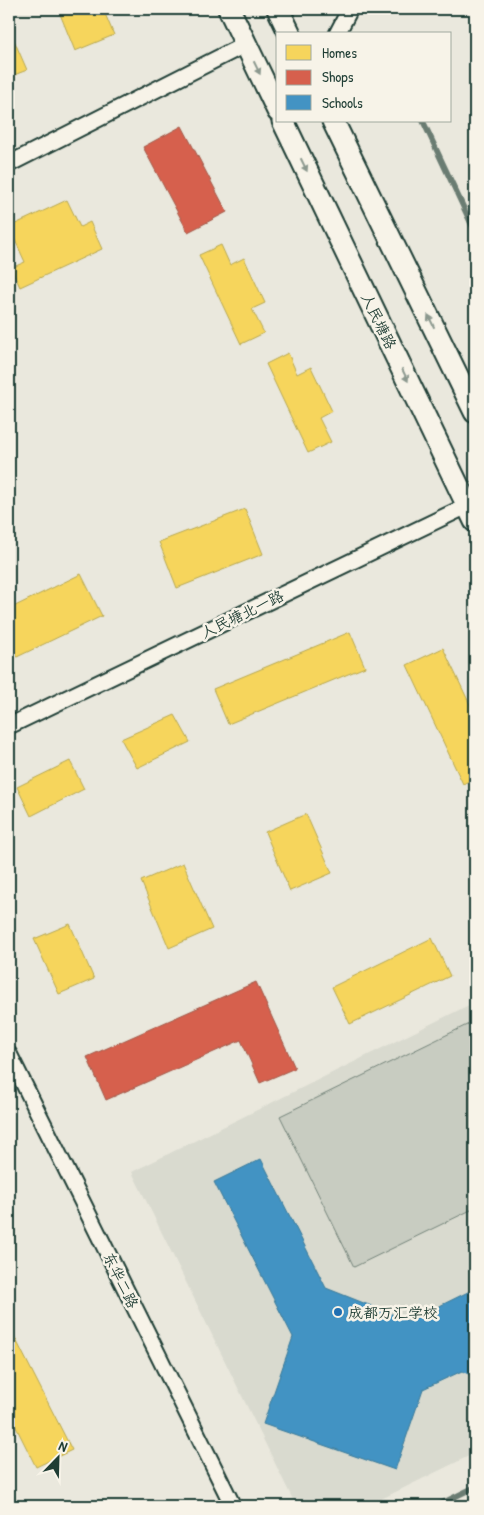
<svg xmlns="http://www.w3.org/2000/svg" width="484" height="1515" font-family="'Patrick Hand','LXGW WenKai TC',sans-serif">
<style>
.built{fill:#d9dacf}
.green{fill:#c8ccc1;stroke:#74847a}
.homes{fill:#f6d55c;stroke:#b6a750}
.shops{fill:#d6604d;stroke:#9f5646}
.schools{fill:#4393c3;stroke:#387998}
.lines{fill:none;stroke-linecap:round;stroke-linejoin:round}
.stream{stroke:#6a7c72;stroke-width:5.5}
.street-casing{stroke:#1f3d34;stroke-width:19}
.secondary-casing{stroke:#1f3d34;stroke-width:25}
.street{stroke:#f7f3e8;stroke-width:15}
.secondary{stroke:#f7f3e8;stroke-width:21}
.oneway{fill:#8b988e}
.poi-dot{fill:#1f6fb2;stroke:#f7f3e8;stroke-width:2}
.labels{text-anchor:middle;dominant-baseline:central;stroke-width:5;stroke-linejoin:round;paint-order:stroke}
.street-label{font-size:15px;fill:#1f3d34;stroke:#f7f3e8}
.poi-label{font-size:15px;fill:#1f3d34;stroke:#f7f3e8;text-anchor:start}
</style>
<rect width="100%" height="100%" fill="#eae8dd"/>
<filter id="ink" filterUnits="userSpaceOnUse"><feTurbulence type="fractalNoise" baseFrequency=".02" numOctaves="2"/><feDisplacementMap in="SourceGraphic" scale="10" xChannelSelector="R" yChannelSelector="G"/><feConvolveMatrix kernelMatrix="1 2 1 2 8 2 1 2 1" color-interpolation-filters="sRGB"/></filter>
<g filter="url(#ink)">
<!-- built -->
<polygon class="built" points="475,1002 475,1453 367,1506 296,1506 132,1172"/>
<!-- green -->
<polygon class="green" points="475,1021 475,1208 354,1267 280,1116"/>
<!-- homes -->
<g class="homes">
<polygon points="58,9 103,9 114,35 75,51"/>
<polygon points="10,31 27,70 9,77 9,32"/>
<polygon points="67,200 80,227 90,222 102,249 20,287 11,268 25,262 9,227"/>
<polygon points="221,245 230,265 244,258 265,303 252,309 264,333 241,344 199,255"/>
<polygon points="288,353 297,374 311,367 332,411 319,418 331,442 308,453 266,364"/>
<polygon points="245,509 263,554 177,588 159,542"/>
<polygon points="81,574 102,616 17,657 9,639 9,609"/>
<polygon points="350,632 365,667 228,724 213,689"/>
<polygon points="443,648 475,715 475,778 463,784 407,665"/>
<polygon points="175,715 190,742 137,768 121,739"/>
<polygon points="70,761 84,789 31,816 17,787"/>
<polygon points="306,814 332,873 290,891 265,832"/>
<polygon points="183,863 212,929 169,948 141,881"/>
<polygon points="70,924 94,979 59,994 34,939"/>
<polygon points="432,938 450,976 350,1024 332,987"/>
<polygon points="9,1326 72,1450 36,1467 9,1413"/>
</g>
<!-- shops -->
<g class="shops">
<polygon points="182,126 227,212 188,232 143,147"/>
<polygon points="256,982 295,1068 260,1083 241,1040 106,1100 87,1057"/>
</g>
<!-- schools -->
<polygon class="schools" points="261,1159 326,1288 409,1321 470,1291 475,1293 475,1377 462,1371 423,1389 395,1470 263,1424 293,1337 214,1182"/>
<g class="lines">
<!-- stream -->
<g class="stream">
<polyline points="423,121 475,232"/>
<polyline points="436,1506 475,1487"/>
</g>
<!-- street casing -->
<g class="street-casing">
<g id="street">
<polyline points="337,34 350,9"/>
<polyline points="9,164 246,44"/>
<polyline points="9,726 475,502"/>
<polyline points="9,1054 233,1506"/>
</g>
</g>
<!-- secondary casing -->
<g class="secondary-casing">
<g id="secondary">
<polyline points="229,9 278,111"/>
<polyline points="278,9 290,34"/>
<polyline points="283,121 475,521"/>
<polyline points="333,121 475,412"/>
</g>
</g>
<!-- street -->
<use href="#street" class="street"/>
<!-- secondary -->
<use href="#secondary" class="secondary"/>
</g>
<!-- one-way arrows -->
<defs><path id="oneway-solid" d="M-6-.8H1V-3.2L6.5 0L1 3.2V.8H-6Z" transform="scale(1.25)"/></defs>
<g class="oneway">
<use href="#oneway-solid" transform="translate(257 68) rotate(64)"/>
<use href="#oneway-solid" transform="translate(304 165) rotate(64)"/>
<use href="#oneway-solid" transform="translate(431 321) rotate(-116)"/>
<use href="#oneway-solid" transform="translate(405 375) rotate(64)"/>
</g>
</g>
<!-- markers -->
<circle class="poi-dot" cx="338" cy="1312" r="5"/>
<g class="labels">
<!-- street labels -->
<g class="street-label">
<text transform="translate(379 321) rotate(64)">人民塘路</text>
<text transform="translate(242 614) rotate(-26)">人民塘北一路</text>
<text transform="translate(121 1280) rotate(64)">东华二路</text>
</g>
<!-- poi labels -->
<g class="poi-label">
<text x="348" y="1312">成都万汇学校</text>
</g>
</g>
<!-- margin -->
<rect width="484" height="1515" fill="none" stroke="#f7f3e8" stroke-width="30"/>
<rect x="15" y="15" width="454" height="1485" fill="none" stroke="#1f3d34" stroke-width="2" filter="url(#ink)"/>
<!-- legend -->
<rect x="276" y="32" width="175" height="90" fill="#f7f3e8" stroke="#a1aaa0"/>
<rect x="286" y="45" width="25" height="15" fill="#f6d55c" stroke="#a1aaa0"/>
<text x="322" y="58" font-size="15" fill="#1f3d34">Homes</text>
<rect x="286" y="70" width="25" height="15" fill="#d6604d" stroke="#a1aaa0"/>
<text x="322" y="82" font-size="15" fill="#1f3d34">Shops</text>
<rect x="286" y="95" width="25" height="15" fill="#4393c3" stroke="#a1aaa0"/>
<text x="322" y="108" font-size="15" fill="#1f3d34">Schools</text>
<!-- north arrow -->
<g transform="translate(58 1458) rotate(23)" stroke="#f7f3e8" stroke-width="4" paint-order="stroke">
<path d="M0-4L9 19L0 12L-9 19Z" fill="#1f3d34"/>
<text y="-8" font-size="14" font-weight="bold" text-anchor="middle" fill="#1f3d34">N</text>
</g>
</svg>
